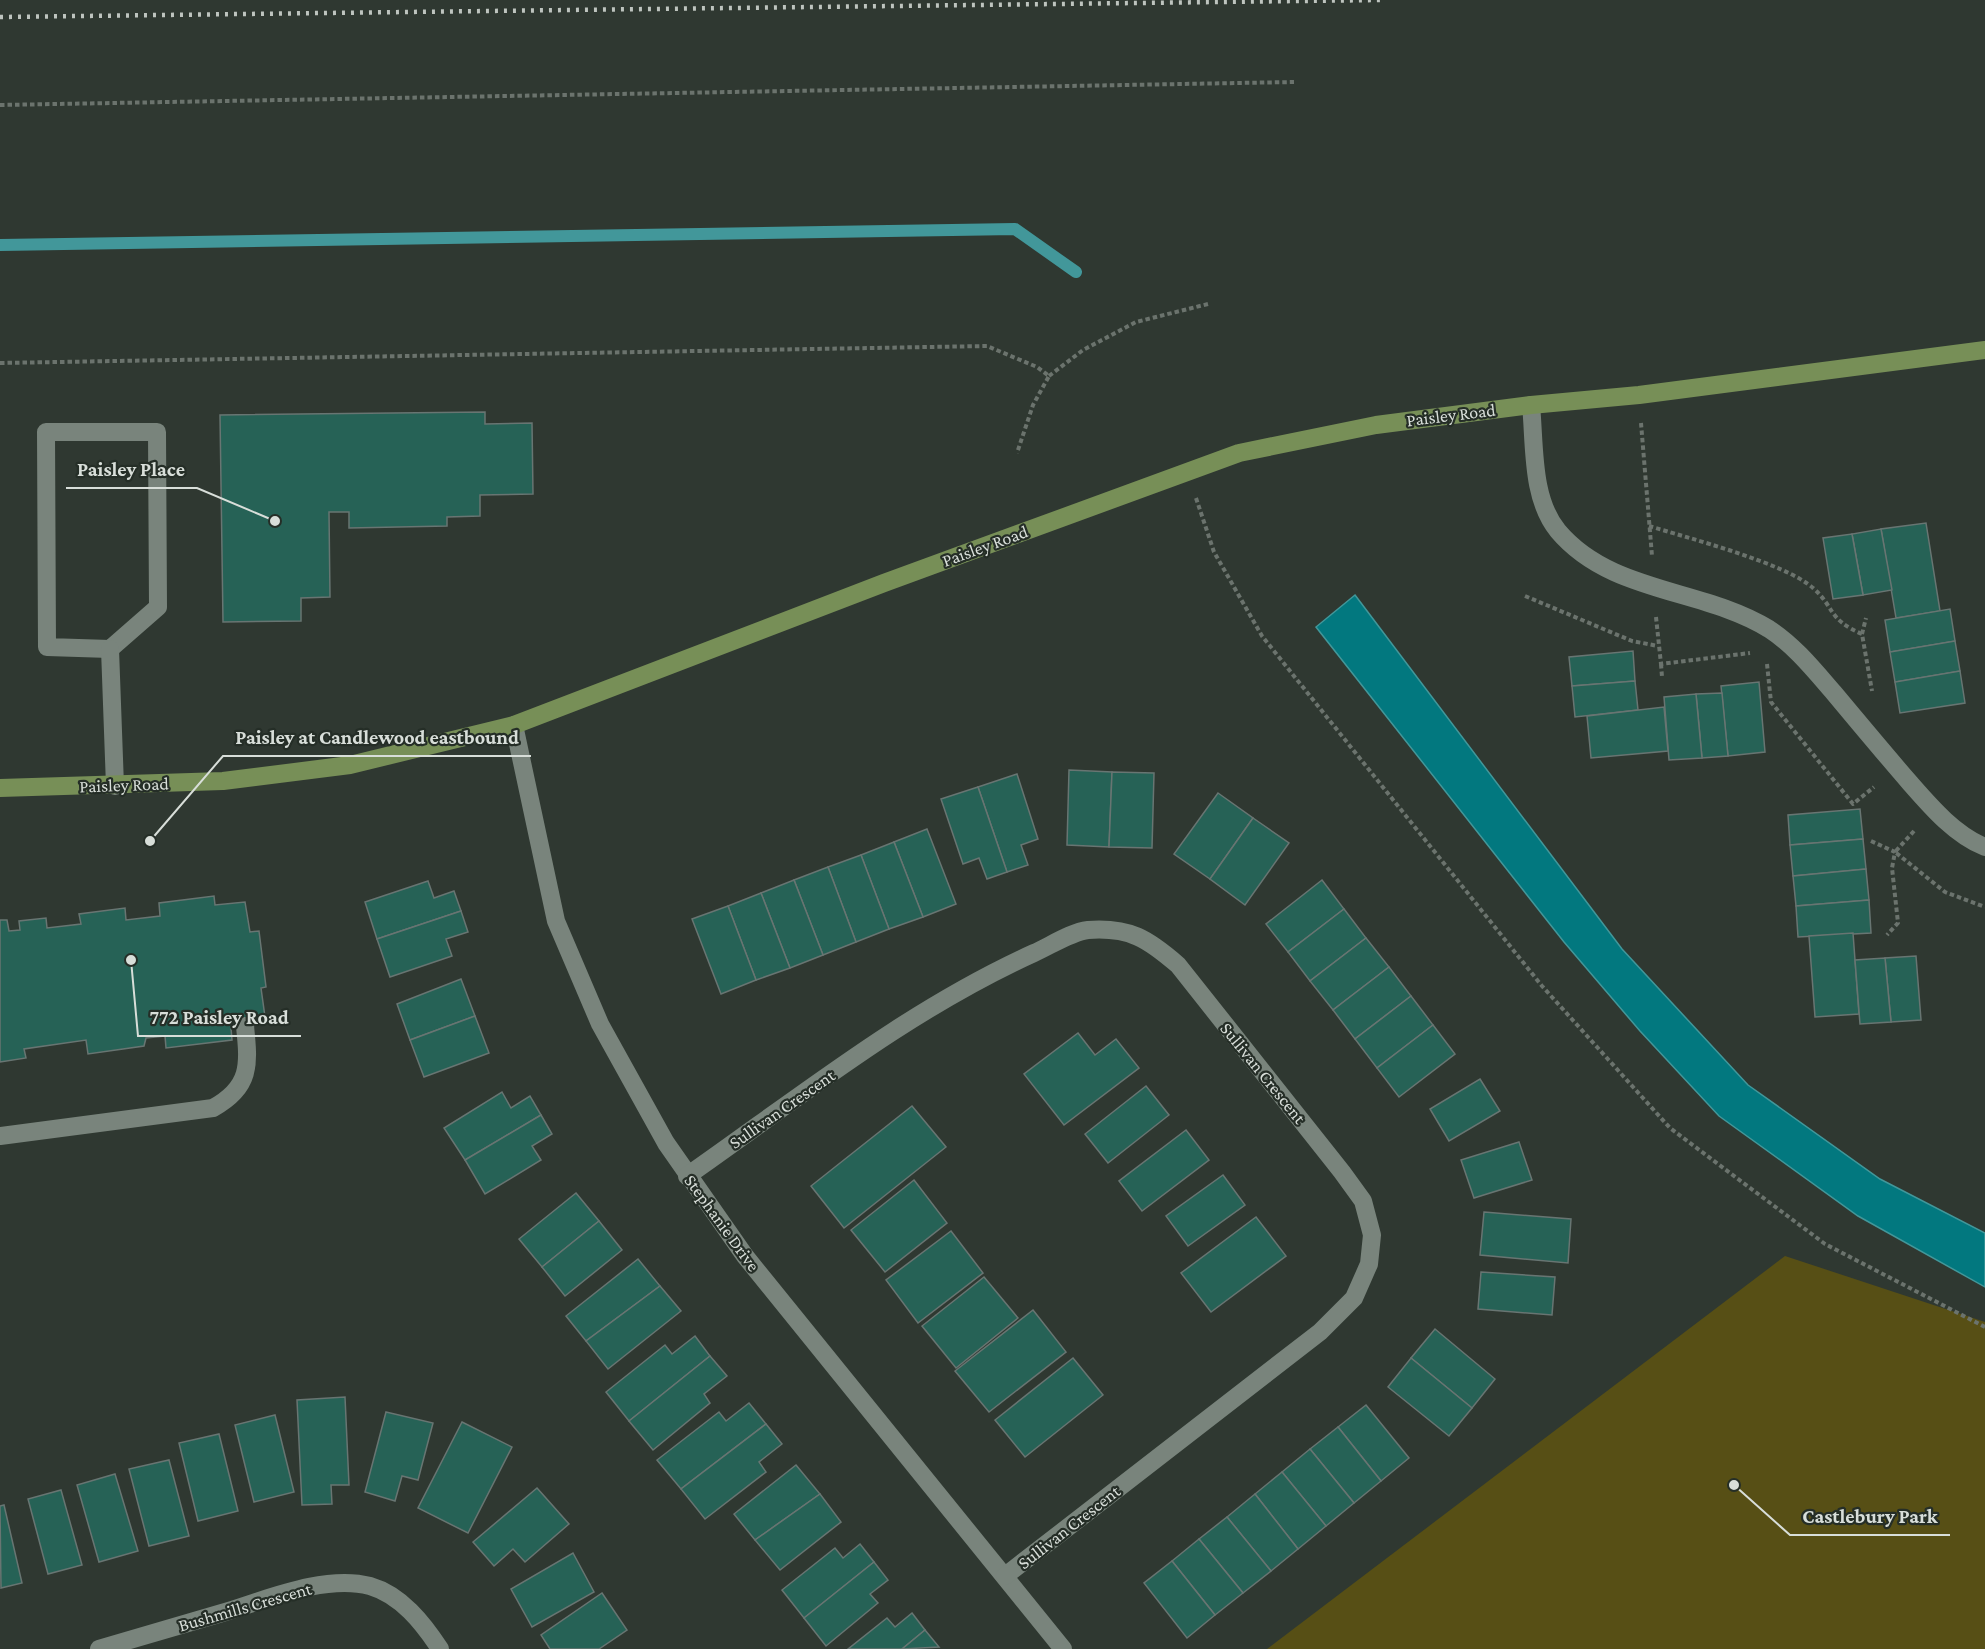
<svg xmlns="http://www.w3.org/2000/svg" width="1985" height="1649" font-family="'Crimson Pro',serif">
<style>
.green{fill:#574f15}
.water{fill:#02787f;stroke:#42979a;stroke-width:1.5}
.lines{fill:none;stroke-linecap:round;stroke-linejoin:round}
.stream{stroke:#42979a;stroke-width:12}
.building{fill:#266256;stroke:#687572;stroke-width:1.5}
.path{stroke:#6b736d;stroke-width:4;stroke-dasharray:4.5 3;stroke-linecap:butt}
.minor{stroke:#79847c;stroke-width:18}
.major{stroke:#778f57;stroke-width:18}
.rail{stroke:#bec4bf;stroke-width:4.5;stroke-dasharray:3 6;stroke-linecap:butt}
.labels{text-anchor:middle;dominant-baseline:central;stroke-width:4.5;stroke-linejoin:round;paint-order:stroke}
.street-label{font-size:18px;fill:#d8ded9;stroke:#252e27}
.leader{fill:none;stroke:#d8ded9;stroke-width:2}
.callout-dot{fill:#d8ded9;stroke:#252e27;stroke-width:2}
.callout-label{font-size:20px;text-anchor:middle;font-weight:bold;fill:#d8ded9;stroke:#252e27;stroke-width:4.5;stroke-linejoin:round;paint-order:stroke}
</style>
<rect width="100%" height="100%" fill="#2f3831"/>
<!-- green -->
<polygon class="green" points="1785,1256 1985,1322 1985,1649 1267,1649"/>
<!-- water -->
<polygon class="water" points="1355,595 1622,949 1748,1085 1880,1179 1985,1233 1985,1287 1858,1216 1719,1116 1640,1031 1564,942 1316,627"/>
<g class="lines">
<!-- stream -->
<polyline class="stream" points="0,245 1015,229 1076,272"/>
</g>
<!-- building -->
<g class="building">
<polygon points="485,412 485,424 532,423 533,494 480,495 480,516 447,517 447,526 349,528 349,512 329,512 330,597 301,598 301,621 223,622 220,415"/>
<polygon points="1926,523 1940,611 1896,618 1881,529"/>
<polygon points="1881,529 1892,590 1863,595 1852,534"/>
<polygon points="1852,534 1863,595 1833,599 1823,538"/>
<polygon points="1950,609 1955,641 1890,652 1885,620"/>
<polygon points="1955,641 1960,671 1895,682 1890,652"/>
<polygon points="1633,651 1635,681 1572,686 1569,657"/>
<polygon points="1960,671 1965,703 1900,713 1895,682"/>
<polygon points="1635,681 1638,710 1575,717 1572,686"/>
<polygon points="1759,682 1765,752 1728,756 1721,686"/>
<polygon points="1722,693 1728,756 1702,758 1696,694"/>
<polygon points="1696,694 1702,758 1669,760 1664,697"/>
<polygon points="1664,707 1668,751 1591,758 1587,716"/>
<polygon points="1069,770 1112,772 1109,847 1067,845"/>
<polygon points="1112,772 1154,773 1152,848 1109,847"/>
<polygon points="1017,774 1038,839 1021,845 1028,865 1007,872 978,787"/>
<polygon points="978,787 1007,872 987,879 979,858 963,864 941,799"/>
<polygon points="1218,793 1253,818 1210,879 1174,854"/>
<polygon points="1860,809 1863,839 1790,845 1788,815"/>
<polygon points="1253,818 1289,843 1245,905 1210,879"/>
<polygon points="927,829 956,904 923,917 894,842"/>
<polygon points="1863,839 1866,869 1793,876 1790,845"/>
<polygon points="894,842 923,917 889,929 861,855"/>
<polygon points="861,855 889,929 856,942 828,867"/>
<polygon points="828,867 856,942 823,955 794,880"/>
<polygon points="1866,869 1869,900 1796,906 1793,876"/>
<polygon points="794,880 823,955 790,968 761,893"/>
<polygon points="1322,880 1344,909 1288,952 1266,924"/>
<polygon points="428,881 434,898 454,891 461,911 377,939 365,902"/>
<polygon points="761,893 790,968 756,980 728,906"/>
<polygon points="214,896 215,905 245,902 250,932 259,931 266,987 261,988 266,1024 231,1028 232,1040 166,1048 165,1036 146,1038 144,1046 88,1054 86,1040 24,1049 26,1058 0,1062 0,920 7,920 9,931 20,930 19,921 46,918 47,928 81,924 79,914 125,908 126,920 160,916 159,903"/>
<polygon points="1869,900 1871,933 1798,937 1796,906"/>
<polygon points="728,906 756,980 721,994 692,919"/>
<polygon points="1344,909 1366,938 1310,981 1288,952"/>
<polygon points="461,911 468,932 446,939 452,956 390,977 377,939"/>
<polygon points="1853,933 1859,1014 1815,1017 1809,936"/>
<polygon points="1366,938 1389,967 1333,1010 1310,981"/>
<polygon points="1916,956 1921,1020 1891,1022 1885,958"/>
<polygon points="1885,958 1891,1022 1860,1024 1855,960"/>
<polygon points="1389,967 1411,996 1355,1039 1333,1010"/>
<polygon points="461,979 475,1016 410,1040 397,1004"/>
<polygon points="1411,996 1433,1025 1377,1068 1355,1039"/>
<polygon points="475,1016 489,1053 424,1077 410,1040"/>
<polygon points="1433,1025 1455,1054 1399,1097 1377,1068"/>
<polygon points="1078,1033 1095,1055 1116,1039 1139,1068 1064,1125 1024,1074"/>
<polygon points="1480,1079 1500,1111 1449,1141 1430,1109"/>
<polygon points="1146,1086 1169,1115 1108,1163 1085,1134"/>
<polygon points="502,1092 511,1108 530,1096 541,1115 465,1160 444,1128"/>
<polygon points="912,1106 946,1147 844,1228 811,1186"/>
<polygon points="541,1115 552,1134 532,1146 541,1160 485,1194 465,1160"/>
<polygon points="1186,1130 1209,1160 1142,1211 1119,1181"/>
<polygon points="1519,1142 1532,1180 1474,1198 1461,1160"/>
<polygon points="1223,1175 1245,1205 1188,1246 1166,1216"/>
<polygon points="914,1180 947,1223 885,1272 851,1230"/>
<polygon points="576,1193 599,1221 542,1267 519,1239"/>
<polygon points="1484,1212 1571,1219 1568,1263 1480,1255"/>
<polygon points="1256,1217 1286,1256 1211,1312 1181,1273"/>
<polygon points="599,1221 622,1250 565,1296 542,1267"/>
<polygon points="951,1231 983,1273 918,1323 886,1280"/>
<polygon points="638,1259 660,1286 586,1341 566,1316"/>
<polygon points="1481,1272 1555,1277 1552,1315 1478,1309"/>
<polygon points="984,1277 1018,1318 956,1368 922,1326"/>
<polygon points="660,1286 681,1311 608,1369 586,1341"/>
<polygon points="1033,1310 1066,1352 989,1412 955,1371"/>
<polygon points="1435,1329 1495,1379 1472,1408 1411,1358"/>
<polygon points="695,1336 710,1356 629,1421 606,1392 665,1345 672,1354"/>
<polygon points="710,1356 727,1376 704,1394 710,1403 653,1450 629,1421"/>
<polygon points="1073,1358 1103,1395 1025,1457 995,1420"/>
<polygon points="1411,1358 1472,1408 1449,1436 1388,1387"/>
<polygon points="345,1397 349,1485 331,1485 332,1504 302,1505 297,1400"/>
<polygon points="749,1403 766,1424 681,1489 657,1460 719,1412 726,1421"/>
<polygon points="1366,1405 1409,1458 1381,1481 1338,1427"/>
<polygon points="386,1412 433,1423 418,1480 402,1476 395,1501 365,1492"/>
<polygon points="275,1415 294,1492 254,1502 235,1425"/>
<polygon points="462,1422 512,1447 468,1533 418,1508"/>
<polygon points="766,1424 782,1444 759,1462 766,1472 705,1519 681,1489"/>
<polygon points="1338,1427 1381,1481 1354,1503 1310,1449"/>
<polygon points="219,1434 238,1511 198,1521 179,1443"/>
<polygon points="1310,1449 1354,1503 1326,1526 1282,1472"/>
<polygon points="169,1460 189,1536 149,1546 129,1469"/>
<polygon points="796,1465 820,1494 755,1540 734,1514"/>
<polygon points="1282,1472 1326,1526 1298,1549 1255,1494"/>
<polygon points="115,1474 138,1551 99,1562 77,1485"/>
<polygon points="537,1488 569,1524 525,1562 513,1549 494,1566 473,1542"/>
<polygon points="61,1490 82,1565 48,1574 28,1499"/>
<polygon points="820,1494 841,1522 780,1570 755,1540"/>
<polygon points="1255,1494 1298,1549 1271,1571 1227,1517"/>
<polygon points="4,1505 22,1583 1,1588 0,1506"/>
<polygon points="1227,1517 1271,1571 1243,1593 1199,1539"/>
<polygon points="1199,1539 1243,1593 1215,1615 1172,1561"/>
<polygon points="860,1544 874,1562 804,1618 782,1590 835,1548 843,1558"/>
<polygon points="573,1553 594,1592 532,1627 511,1589"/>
<polygon points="1172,1561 1215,1615 1187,1638 1144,1583"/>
<polygon points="874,1562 888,1580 870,1594 878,1603 826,1646 804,1618"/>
<polygon points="602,1593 627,1630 599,1649 550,1649 541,1635"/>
<polygon points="912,1613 925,1630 902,1649 848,1649 887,1618 895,1627"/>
<polygon points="925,1630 939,1647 902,1649"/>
</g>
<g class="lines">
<!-- path -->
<g class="path">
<polyline points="0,105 1294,82"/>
<polyline points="0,363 987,346 1037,367 1049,376 1033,405 1017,453"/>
<polyline points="1049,376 1083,350 1136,322 1208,304"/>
<polyline points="1641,423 1652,556"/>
<polyline points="1196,498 1214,552 1262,636 1542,986 1670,1128 1825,1244 1985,1327"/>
<path d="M 1649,526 C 1688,538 1785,563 1813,588 C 1835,607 1827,619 1862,634 L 1872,691"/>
<polyline points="1525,596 1632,641 1658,646"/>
<polyline points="1656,617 1661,664 1750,653"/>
<polyline points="1862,634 1866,618"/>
<polyline points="1661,664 1662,677"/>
<polyline points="1767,664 1771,702 1853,804 1874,787"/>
<polyline points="1914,831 1895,852 1945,892 1985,907"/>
<polyline points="1871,841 1895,852 1892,868 1898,923 1887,935"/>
</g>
<!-- minor -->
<g class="minor">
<path d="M 1531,405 C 1535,446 1531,498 1558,531 C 1611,594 1703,588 1769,629 C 1795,646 1814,670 1834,693 C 1859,723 1884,753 1910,783 C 1931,807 1955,835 1985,847"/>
<polygon points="46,432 157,432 158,607 110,649 47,647"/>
<polyline points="110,649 115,786"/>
<polyline points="514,725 556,921 600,1024 666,1143 745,1256 1063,1649"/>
<path d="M 0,1136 L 213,1108 C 251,1087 249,1065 245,1026"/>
<path d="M 687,1176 C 800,1097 908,1010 1034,953 C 1050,946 1071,932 1088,930 C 1130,927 1148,939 1178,965 L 1342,1172 L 1363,1201 L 1372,1235 L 1369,1264 L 1354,1298 L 1320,1332 L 1005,1576"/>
<path d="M 99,1649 C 140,1637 181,1625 222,1613 C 265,1600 325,1574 370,1586 C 401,1595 423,1623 440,1649"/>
</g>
<!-- major -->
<polyline class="major" points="0,788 223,781 350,765 514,725 884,583 1239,453 1376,425 1531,405 1639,395 1985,350"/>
<!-- rail -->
<polyline class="rail" points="0,17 1381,0"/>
</g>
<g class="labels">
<!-- street labels -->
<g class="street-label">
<text transform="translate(1451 415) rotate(-7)">Paisley Road</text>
<text transform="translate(985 546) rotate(-20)">Paisley Road</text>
<text transform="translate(124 785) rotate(-2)">Paisley Road</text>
<text transform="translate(1263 1073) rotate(51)">Sullivan Crescent</text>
<text transform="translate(782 1109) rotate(-35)">Sullivan Crescent</text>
<text transform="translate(722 1223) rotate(54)">Stephanie Drive</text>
<text transform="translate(1069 1527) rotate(-38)">Sullivan Crescent</text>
<text transform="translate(245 1607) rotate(-16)">Bushmills Crescent</text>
</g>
</g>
<!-- callouts -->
<path class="leader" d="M275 521L197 488H66M150 841L223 756H531M131 960L138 1036H301M1734 1485L1790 1535H1950"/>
<g class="callout-dot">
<circle cx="275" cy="521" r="6"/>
<circle cx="150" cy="841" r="6"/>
<circle cx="131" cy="960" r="6"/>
<circle cx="1734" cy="1485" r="6"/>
</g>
<g class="callout-label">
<text x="131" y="476">Paisley Place</text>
<text x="377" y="744">Paisley at Candlewood eastbound</text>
<text x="219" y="1024">772 Paisley Road</text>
<text x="1870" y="1523">Castlebury Park</text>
</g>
</svg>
